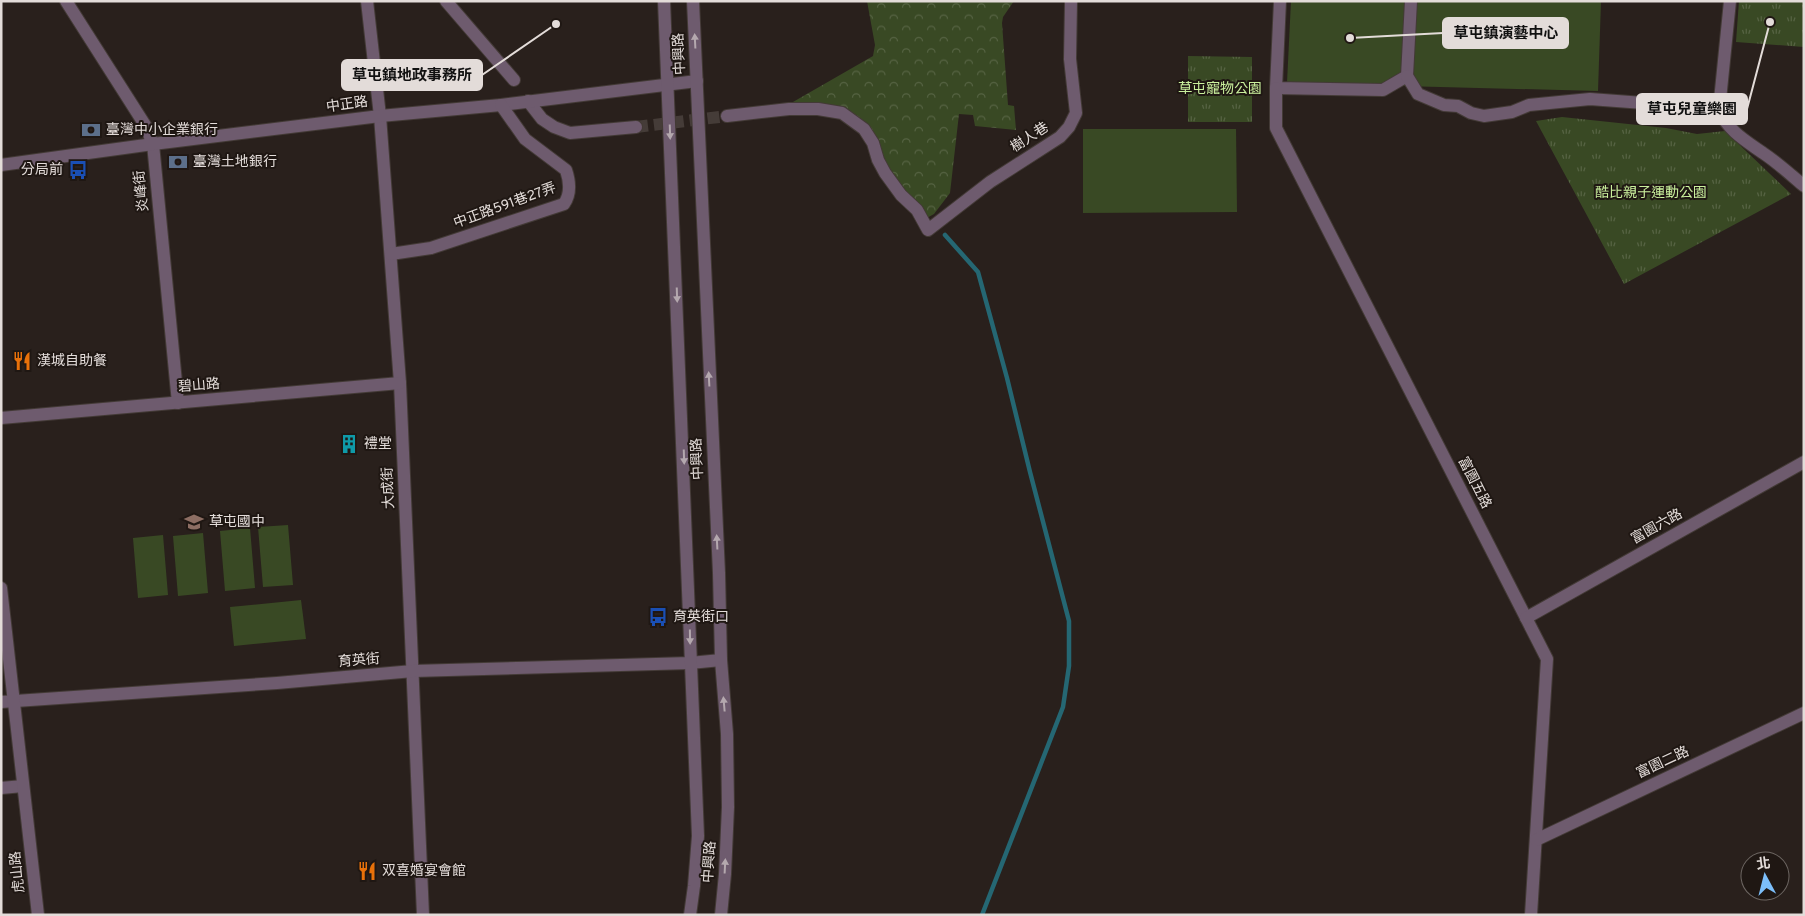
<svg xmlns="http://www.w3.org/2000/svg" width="1805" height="916" font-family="Overpass,'Noto Sans TC',sans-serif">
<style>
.grass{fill:url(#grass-tufts)}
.forest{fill:url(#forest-crowns)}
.garden{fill:#394924}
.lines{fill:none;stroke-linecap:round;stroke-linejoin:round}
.stream{stroke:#256773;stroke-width:4.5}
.minor-tunnel{stroke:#453c38;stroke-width:12;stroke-dasharray:12 6;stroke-linecap:butt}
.minor-casing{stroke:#433a36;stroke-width:14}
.tertiary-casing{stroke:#433a36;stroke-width:14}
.minor{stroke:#6e5b6e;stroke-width:12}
.tertiary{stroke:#6e5b6e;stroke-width:12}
.oneway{fill:#b4a8ae}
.labels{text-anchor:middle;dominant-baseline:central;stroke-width:4;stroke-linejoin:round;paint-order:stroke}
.street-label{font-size:14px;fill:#e3dcd9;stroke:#1f1713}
.park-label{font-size:14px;fill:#caf09d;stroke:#1f1713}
.poi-label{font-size:14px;fill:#e3dcd9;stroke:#1f1713;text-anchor:start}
.leader{fill:none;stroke:#e3dcd9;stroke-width:2}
.callout-dot{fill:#e3dcd9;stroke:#1f1713;stroke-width:2}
.callout{fill:#e3dcd9;stroke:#e3dcd9;stroke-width:2}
.callout-label{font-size:15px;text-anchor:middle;font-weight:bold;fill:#111}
</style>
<defs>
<pattern id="grass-tufts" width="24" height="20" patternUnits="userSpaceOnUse" patternTransform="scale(1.25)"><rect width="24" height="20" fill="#394924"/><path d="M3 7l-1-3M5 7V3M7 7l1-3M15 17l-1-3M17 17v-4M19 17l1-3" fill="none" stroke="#566343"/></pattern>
<pattern id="forest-crowns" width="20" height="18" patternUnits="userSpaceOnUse" patternTransform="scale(1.25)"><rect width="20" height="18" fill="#394924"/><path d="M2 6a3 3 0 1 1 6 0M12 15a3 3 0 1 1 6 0" fill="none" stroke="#566343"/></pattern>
</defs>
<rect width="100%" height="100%" fill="#29201c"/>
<!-- grass -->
<g class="grass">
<polygon points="1739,1 1804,1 1804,47 1736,42"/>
<polygon points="1188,56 1252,57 1252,122 1188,122"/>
<polygon points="1562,117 1666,128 1697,134 1725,131 1791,194 1624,284 1536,121"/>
</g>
<!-- forest -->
<polygon class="forest" points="867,1 1014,1 1003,17 1002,23 1008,105 1014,106 1016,130 975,126 973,115 959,114 950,193 934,214 925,219 849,118 786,106 873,56 875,45"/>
<!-- garden -->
<g class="garden">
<polygon points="1291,1 1601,1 1598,91 1287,83"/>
<polygon points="1083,129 1236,129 1237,212 1083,213"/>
<polygon points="288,525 293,585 263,587 258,527"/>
<polygon points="250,528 255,588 225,591 220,531"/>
<polygon points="203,533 208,593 178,596 173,536"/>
<polygon points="163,535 168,595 138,598 133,538"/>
<polygon points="301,600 306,639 234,646 230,607"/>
</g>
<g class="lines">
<!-- stream -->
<polyline class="stream" points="945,235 978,272 1007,378 1030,472 1069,621 1069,666 1063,707 982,915"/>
<!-- minor-tunnel -->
<polyline class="minor-tunnel" points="636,127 727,116"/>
<!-- minor casing -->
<g class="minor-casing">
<g id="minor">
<polyline points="66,1 145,125 153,144 178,403"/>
<polyline points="367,1 380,116 400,383 423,915"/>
<polyline points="446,1 514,80"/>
<polyline points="1280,1 1276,88 1383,90 1407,76 1411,1"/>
<path d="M 1407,76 L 1418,94 L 1444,105 L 1458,106 L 1471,113 L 1484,116 L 1512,112 L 1529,105 L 1590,99 L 1697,107 L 1719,110 C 1728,131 1746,141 1763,153 C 1778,163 1791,175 1804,186"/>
<polyline points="1276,88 1276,128 1547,659 1531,915"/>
<polyline points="528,101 542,119 554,127 570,133 636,127"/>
<polyline points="1719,110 1730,1"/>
<polyline points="727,116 789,109 818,109 842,113 864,129 873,143 878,160 885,173 901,195 917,210 928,230 990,182 1060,137 1069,127 1076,113 1070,59 1071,1"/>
<polyline points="1,165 153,144 380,116 501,105 697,81"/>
<path d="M 391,254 L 431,248 L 564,204 C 571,194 570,182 566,170 L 525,139 L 501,105"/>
<polyline points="1,418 400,383"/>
<polyline points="1526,618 1804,462"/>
<polyline points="1,702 277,683 413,671 690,663 721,660"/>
<polyline points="1,788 23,786"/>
<polyline points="1536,840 1804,713"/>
</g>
</g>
<!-- tertiary casing -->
<g class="tertiary-casing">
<g id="tertiary">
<polyline points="664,1 698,836 694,886 690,915"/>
<polyline points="693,1 719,573 721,660 727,734 728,807 725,874 721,915"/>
<polyline points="1,588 38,915"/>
</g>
</g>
<!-- minor -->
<use href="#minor" class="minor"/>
<!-- tertiary -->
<use href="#tertiary" class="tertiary"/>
</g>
<!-- one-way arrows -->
<defs><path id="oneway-solid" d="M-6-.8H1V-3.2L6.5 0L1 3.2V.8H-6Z" transform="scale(1.25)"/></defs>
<g class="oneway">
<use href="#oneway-solid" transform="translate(695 41) rotate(-93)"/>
<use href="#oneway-solid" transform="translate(670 132) rotate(88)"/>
<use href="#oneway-solid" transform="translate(677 295) rotate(88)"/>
<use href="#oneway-solid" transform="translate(709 379) rotate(-93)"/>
<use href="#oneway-solid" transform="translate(684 457) rotate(88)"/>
<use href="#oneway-solid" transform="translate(717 542) rotate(-93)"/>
<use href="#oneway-solid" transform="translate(690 637) rotate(89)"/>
<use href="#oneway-solid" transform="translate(724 704) rotate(-95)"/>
<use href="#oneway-solid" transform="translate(725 866) rotate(-87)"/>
</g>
<!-- icons -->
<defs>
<g id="bank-bare" transform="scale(1.5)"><path d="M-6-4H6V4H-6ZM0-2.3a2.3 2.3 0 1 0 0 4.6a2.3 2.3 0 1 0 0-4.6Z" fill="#5c6f8a" stroke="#1f1713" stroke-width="2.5" paint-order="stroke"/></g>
<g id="bus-bare" transform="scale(1.5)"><path d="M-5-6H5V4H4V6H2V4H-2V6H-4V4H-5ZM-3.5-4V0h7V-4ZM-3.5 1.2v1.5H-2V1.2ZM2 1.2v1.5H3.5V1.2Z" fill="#1a4fb4" stroke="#1f1713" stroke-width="2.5" paint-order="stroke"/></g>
<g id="restaurant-bare" transform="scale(1.5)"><path d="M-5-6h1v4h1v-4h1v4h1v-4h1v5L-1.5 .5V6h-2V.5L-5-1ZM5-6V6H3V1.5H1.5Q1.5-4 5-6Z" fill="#e8710a" stroke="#1f1713" stroke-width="2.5" paint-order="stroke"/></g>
<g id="building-bare" transform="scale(1.5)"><path d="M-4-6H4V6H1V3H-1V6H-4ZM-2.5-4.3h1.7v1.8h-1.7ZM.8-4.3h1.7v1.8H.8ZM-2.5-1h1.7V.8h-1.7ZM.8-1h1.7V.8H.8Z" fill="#0f9aa8" stroke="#1f1713" stroke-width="2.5" paint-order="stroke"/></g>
<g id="school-bare" transform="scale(1.5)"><path d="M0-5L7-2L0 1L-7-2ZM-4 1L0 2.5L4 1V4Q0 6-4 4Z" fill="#8d6e63" stroke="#1f1713" stroke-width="2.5" paint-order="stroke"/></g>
</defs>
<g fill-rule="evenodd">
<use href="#bank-bare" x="91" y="130"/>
<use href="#bank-bare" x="178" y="162"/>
<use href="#bus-bare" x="78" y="170"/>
<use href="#restaurant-bare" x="22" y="361"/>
<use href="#building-bare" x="349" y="444"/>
<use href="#school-bare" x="194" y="522"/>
<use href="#bus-bare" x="658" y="617"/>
<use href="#restaurant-bare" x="367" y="871"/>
</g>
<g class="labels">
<!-- street labels -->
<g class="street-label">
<text transform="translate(680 54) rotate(-93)">中興路</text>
<text transform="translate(347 105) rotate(-8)">中正路</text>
<text transform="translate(1030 138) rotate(-33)">樹人巷</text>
<text transform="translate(142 191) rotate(-96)">炎峰街</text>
<text transform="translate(505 206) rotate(-20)">中正路591巷27弄</text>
<text transform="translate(199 386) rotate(-5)">碧山路</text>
<text transform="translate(698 459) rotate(-93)">中興路</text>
<text transform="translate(1474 483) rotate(63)">富園五路</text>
<text transform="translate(389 488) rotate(-93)">大成街</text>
<text transform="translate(1657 527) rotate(-29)">富園六路</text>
<text transform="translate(359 661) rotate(-5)">育英街</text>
<text transform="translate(1663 763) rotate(-25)">富園二路</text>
<text transform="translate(710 862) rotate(-86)">中興路</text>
<text transform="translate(18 872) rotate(-96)">虎山路</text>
</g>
<!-- park labels -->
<g class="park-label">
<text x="1220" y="89">草屯寵物公園</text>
<text x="1651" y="193">酷比親子運動公園</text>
</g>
<!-- poi labels -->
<g class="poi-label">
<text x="106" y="130">臺灣中小企業銀行</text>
<text x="193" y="162">臺灣土地銀行</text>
<text x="63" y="170" text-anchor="end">分局前</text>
<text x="37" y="361">漢城自助餐</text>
<text x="364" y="444">禮堂</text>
<text x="209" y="522">草屯國中</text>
<text x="673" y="617">育英街口</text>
<text x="382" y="871">双喜婚宴會館</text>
</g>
</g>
<!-- callouts -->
<path class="leader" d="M1350 38L1443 33M556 24L482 75M1770 22L1747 109"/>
<g class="callout-dot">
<circle cx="1350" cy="38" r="5"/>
<circle cx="556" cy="24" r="5"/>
<circle cx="1770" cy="22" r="5"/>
</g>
<g class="callout">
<rect x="1443" y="18" width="125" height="30" rx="5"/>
<rect x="342" y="60" width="140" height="30" rx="5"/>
<rect x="1637" y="94" width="110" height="30" rx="5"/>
</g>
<g class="callout-label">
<text x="1506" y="38">草屯鎮演藝中心</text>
<text x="412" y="80">草屯鎮地政事務所</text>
<text x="1692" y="114">草屯兒童樂園</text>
</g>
<!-- border -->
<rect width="1805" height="916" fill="none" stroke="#e3dcd9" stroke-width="5"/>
<!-- north arrow -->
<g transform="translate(1765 876) rotate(353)"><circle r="24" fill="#1f1713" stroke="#6d6662"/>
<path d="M0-4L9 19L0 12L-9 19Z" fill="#7cbef9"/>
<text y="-8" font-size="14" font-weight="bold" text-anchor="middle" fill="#e3dcd9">北</text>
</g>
</svg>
